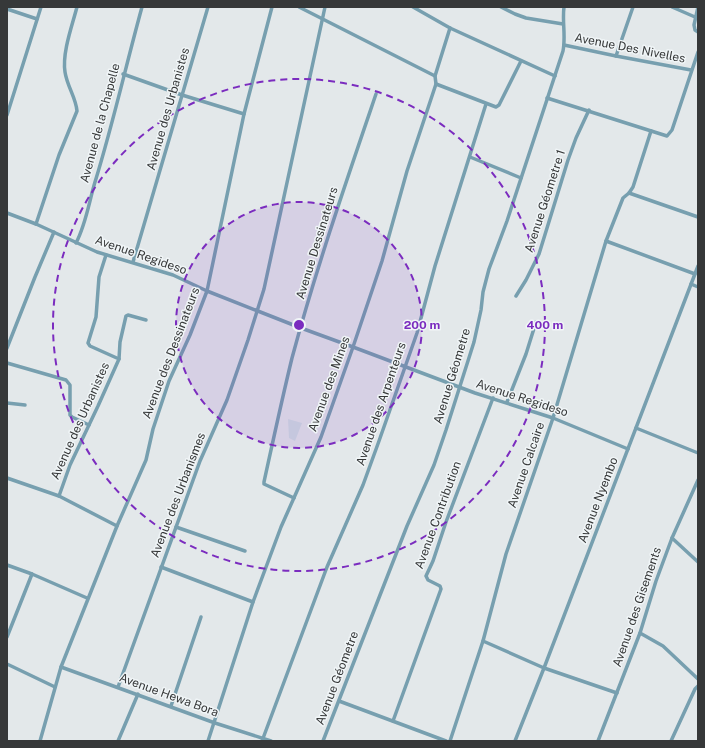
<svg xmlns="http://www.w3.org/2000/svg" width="705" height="748" font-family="'Public Sans',sans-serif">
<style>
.built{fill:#d0dde3}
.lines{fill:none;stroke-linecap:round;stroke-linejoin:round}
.street{stroke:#779faf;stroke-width:3.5}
.ring{fill:none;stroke:#7b2cbf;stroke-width:2;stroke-dasharray:7 5}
.labels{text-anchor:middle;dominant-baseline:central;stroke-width:3;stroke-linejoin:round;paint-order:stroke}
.street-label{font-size:12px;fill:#363839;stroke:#f0f5f7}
.centre{fill:#7b2cbf;stroke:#f0f5f7;stroke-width:2}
.ring-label{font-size:12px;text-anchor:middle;font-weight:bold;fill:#7b2cbf;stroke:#f0f5f7;stroke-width:3;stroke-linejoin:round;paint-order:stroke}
</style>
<rect width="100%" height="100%" fill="#e3e8ea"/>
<!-- built -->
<polygon class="built" points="288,419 302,423 295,441 289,438"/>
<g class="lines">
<!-- street -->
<g class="street">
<polyline points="299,7 435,76"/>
<polyline points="413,7 450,28 555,76"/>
<polyline points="501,7 515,14 526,18 563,24"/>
<polyline points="672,7 695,17"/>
<polyline points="698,7 694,25 695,30 698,32"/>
<polyline points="7,9 37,19"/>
<polyline points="564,45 616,56 691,70"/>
<polyline points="616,56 633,7"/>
<polyline points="123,74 182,95 244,114"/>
<polyline points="436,84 496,107 499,105 521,61"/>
<polyline points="547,98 667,136 672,130 698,52"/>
<polyline points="7,115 41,7"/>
<polyline points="470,157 521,178"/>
<polyline points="629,193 698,217"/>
<polyline points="7,213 36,224 97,252 173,275 207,291 301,328 353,347 475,393 553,418 628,449"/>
<path d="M 36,224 L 59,155 L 77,111 C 76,98 67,86 65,72 C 62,53 72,26 77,7"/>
<polyline points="606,241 695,274"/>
<path d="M 76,243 C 86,224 89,202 95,182 C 113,124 126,65 142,7"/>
<polyline points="133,262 208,7"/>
<polyline points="691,284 698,287"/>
<polyline points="516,296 526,280 539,254 568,160 576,138 589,110"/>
<polyline points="7,348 35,277 54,232"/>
<polyline points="119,359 120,342 126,316 128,315 146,320"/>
<polyline points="7,363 66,380 70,385 70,415 72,417 89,425"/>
<polyline points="507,402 526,354 536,322"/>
<polyline points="7,403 25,405"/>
<polyline points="636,428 698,453"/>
<polyline points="7,478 59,496 117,526"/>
<polyline points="59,496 70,465 98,406 119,359 90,346 88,343 96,317 99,277 106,255"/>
<path d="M 294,498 L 264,484 L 264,482 C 273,441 282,399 292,358 C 316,269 346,182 376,94"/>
<polyline points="176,527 245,551"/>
<polyline points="672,538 698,562"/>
<polyline points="7,565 32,574 87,598"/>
<polyline points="161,567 253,602"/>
<polyline points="640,633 663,646 698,679"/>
<polyline points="7,637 32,574"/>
<polyline points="483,641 544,668 617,693"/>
<polyline points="7,664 55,687"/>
<polyline points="61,667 215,723 271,741"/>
<polyline points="118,687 200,461 227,400 248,340 264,289 325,7"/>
<polyline points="339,701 446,741"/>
<polyline points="171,706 201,617"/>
<polyline points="393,721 441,589 440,586 428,580 426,576 433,561 446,522 493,398"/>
<polyline points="40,741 61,667 117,526 146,460 153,429 169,381 190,335 207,291 244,114 272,7"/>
<polyline points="118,741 138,694"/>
<polyline points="208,741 253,602 281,527 321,437 353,347 382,261 407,171 436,84 435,76 450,28"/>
<polyline points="262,741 327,567 363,485 379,441 417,333 435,266 486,104"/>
<path d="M 323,741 L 407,526 L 434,465 L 446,430 L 474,342 L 481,310 L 483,292 L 489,269 L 507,221 L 563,51 C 566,36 562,22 564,7"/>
<polyline points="450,741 483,641 506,554 553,418 606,241 623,198 629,193 633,187 651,131"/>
<polyline points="515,741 544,668 698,266"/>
<polyline points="598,741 640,633 656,581 672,538 698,480"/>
<polyline points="671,741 695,689 698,686"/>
</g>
</g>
<!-- distance rings -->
<circle cx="299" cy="325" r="123" fill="#7b2cbf" fill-opacity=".12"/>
<g class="ring">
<circle cx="299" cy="325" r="123"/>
<circle cx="299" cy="325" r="246"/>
</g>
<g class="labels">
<!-- street labels -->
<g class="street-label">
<text transform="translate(630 48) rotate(11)">Avenue Des Nivelles</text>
<text transform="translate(168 109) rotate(-74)">Avenue des Urbanistes</text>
<text transform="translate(100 123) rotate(-75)">Avenue de la Chapelle</text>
<text transform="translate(545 201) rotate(-72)">Avenue Géometre 1</text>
<text transform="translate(317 243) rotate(-73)">Avenue Dessinateurs</text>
<text transform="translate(141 255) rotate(19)">Avenue Regideso</text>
<text transform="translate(171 353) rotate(-69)">Avenue des Dessinateurs</text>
<text transform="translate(452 376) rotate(-73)">Avenue Géometre</text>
<text transform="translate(329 384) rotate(-70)">Avenue des Mines</text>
<text transform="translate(522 398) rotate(18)">Avenue Regideso</text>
<text transform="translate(381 404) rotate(-71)">Avenue des Arpenteurs</text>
<text transform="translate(80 421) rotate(-66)">Avenue des Urbanistes</text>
<text transform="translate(526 465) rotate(-71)">Avenue Calcaire</text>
<text transform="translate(178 495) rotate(-69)">Avenue des Urbanismes</text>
<text transform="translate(598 500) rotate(-69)">Avenue Nyembo</text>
<text transform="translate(438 515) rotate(-70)">Avenue Contribution</text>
<text transform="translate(637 607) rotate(-71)">Avenue des Gisements</text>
<text transform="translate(337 678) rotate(-69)">Avenue Géometre</text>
<text transform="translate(169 695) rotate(20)">Avenue Hewa Bora</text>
</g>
</g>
<circle cx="299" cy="325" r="6" class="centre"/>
<g class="ring-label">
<text x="422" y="329">200 m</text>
<text x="545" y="329">400 m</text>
</g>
<!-- border -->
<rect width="705" height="748" fill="none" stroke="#363839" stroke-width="16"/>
</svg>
